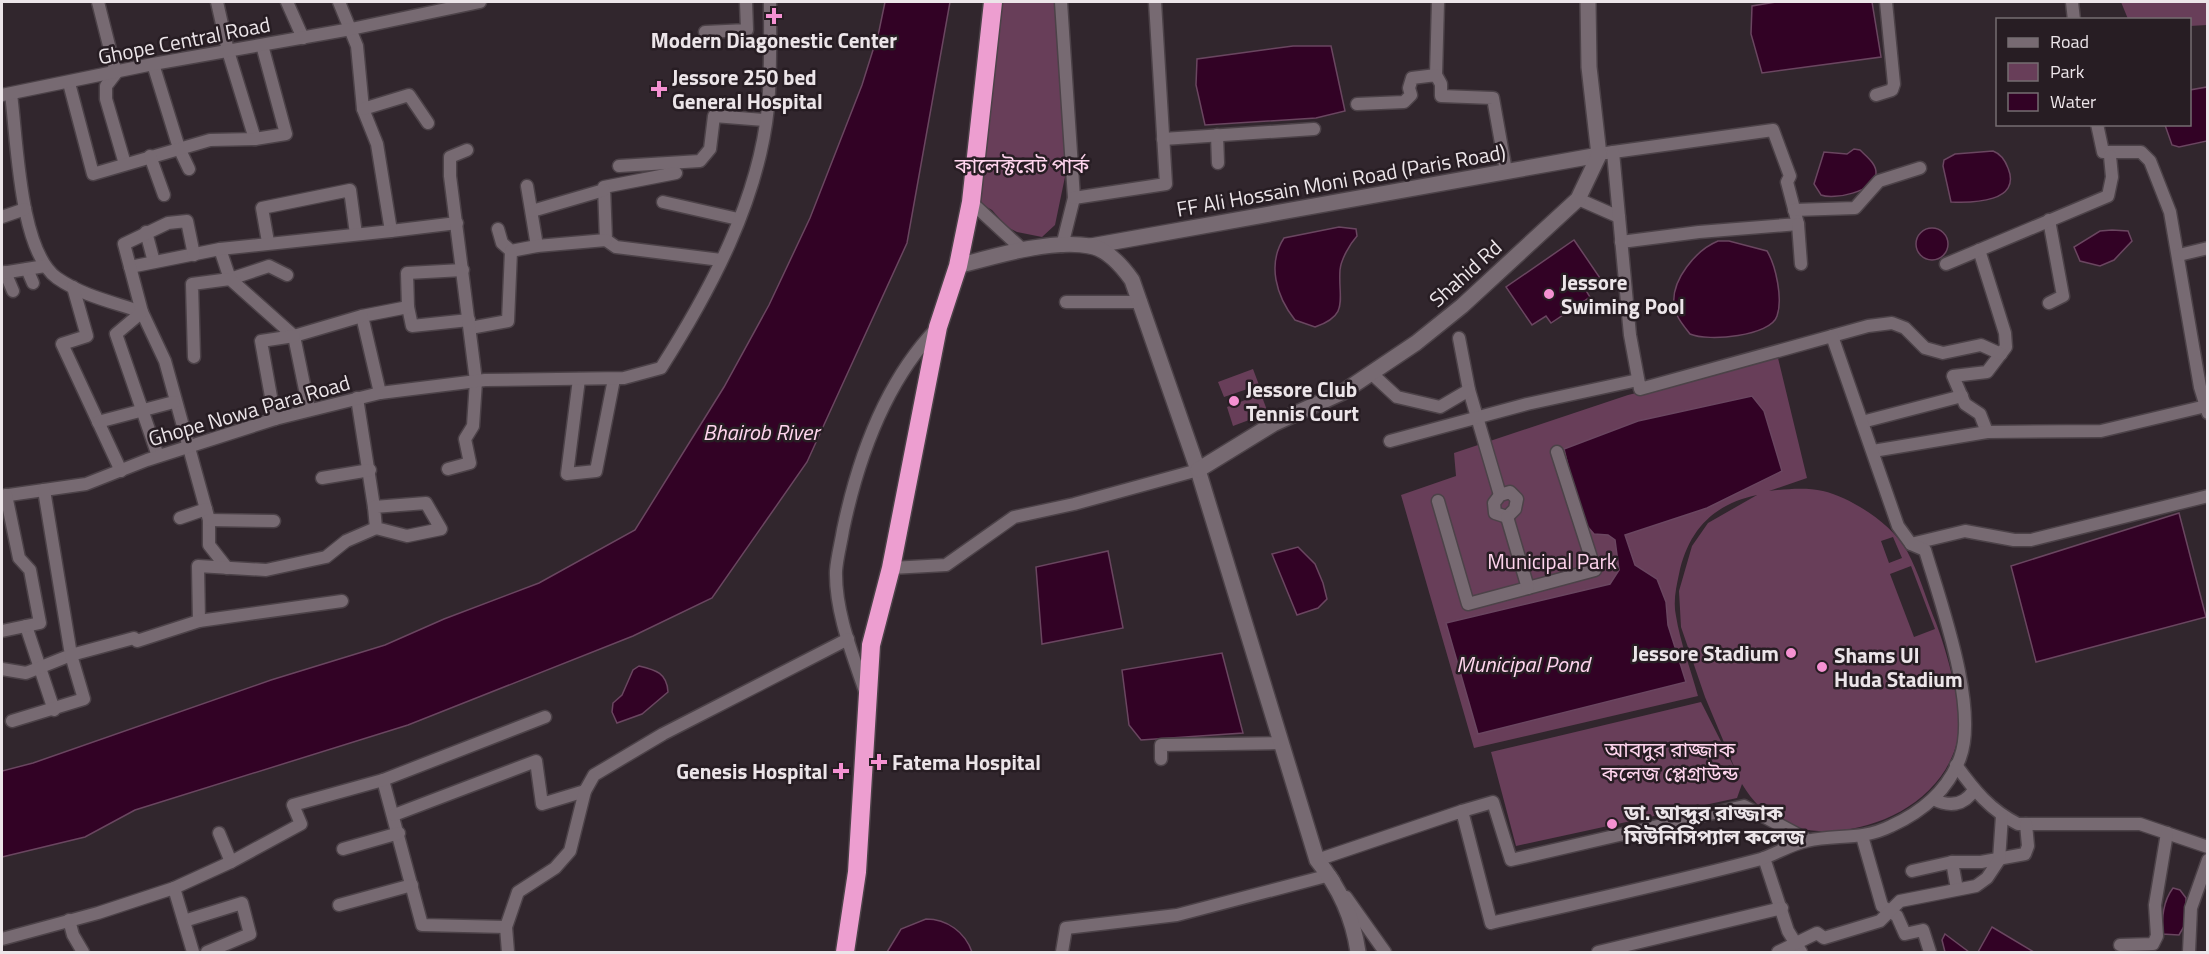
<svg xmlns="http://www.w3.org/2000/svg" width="2209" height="954" font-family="'Titillium Web','Noto Sans Bengali',sans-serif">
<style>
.green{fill:#683e59;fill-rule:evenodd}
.water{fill:#320225;stroke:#6a4660;stroke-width:1.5}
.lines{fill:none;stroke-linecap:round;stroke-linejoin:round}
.street-casing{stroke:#4c4248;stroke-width:15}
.secondary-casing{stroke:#4c4248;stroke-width:18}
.highway-casing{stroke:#4c4248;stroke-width:21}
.street{stroke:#776a72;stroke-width:12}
.secondary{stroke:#776a72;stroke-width:15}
.highway{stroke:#ed9ed0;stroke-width:18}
.poi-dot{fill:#f591d2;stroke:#271d23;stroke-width:2}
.labels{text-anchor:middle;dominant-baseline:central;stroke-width:5;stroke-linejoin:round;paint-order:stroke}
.street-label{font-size:21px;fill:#ece5e9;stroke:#271d23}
.poi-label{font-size:21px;font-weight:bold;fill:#ece5e9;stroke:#271d23;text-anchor:start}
.park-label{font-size:21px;fill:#fed4ed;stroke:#271d23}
.water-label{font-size:22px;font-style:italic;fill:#ffd5ee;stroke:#271d23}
</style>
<rect width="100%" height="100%" fill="#31262d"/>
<!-- green -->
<g class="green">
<polygon points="999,2 1057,2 1067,145 1066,172 1055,225 1042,237 1017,232 1007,227 992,210 974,200"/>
<polygon points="2121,2 2207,2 2207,25 2190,26 2190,20 2128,19"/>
<path d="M 1778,358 L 1807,478 L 1769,491 C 1786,489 1806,487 1823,491 C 1852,498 1892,524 1907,551 C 1919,573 1926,599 1936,623 C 1946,649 1964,710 1958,738 C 1946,795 1887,828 1833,831 C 1792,833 1763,819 1742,784 L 1737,798 L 1516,846 L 1491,752 L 1701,702 L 1736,771 L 1705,697 L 1681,627 L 1679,591 L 1692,546 L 1708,523 L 1757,495 C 1713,504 1688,531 1679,574 C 1676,588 1673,602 1676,616 C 1680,642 1691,670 1698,696 L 1474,748 L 1401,495 L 1456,476 L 1454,453 L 1628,395 ZM 1893,537 L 1902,558 L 1889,563 L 1881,541 ZM 1911,566 L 1935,629 L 1914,637 L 1890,574 Z"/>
<polygon points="1253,369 1259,385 1224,397 1218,382"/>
<polygon points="1261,394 1268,413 1233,426 1227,407"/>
</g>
<!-- water -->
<g class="water">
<polygon points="885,2 950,2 907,243 807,462 712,598 633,636 408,725 135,810 85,837 2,857 2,771 33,763 271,680 385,645 444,619 539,583 635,530 724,387 769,305 810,218 862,85 879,31"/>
<polygon points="1776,2 1872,2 1881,57 1762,73 1751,34 1752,6"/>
<polygon points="1293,46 1331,46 1345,111 1316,118 1205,125 1196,85 1197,59"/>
<polygon points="2207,87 2207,141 2179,147 2172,145 2165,125 2190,124 2190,90"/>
<path d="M 1854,149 L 1860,150 C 1866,156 1877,164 1876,174 C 1874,192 1834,200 1821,195 L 1814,184 L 1824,152 L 1847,154 Z"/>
<path d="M 1993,151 C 2001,154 2005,160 2008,168 C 2022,202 1973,203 1951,202 L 1943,166 L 1944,160 L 1955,154 Z"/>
<path d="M 1339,227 L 1356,229 L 1357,236 C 1350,244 1341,259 1340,270 C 1338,300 1350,315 1315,327 L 1295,320 C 1276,296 1267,264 1284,238 Z"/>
<circle cx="1932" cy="244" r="16"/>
<polygon points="2112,230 2128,231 2132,241 2114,260 2100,266 2080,261 2074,247 2100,231"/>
<polygon points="1574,240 1600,278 1585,289 1590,297 1551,323 1546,316 1532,325 1506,287"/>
<path d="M 1718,241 L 1729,241 L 1767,251 C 1776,266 1783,299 1777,316 C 1771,336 1708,342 1690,334 C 1684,326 1675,316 1674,305 C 1671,280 1696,250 1718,241 Z"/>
<polygon points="1752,396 1764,411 1782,471 1707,508 1625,535 1635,565 1657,579 1666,602 1668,625 1686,682 1478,734 1446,623 1610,584 1619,570 1615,540 1608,535 1594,534 1581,519 1564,449 1638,421"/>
<polygon points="2179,513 2206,617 2036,662 2011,566"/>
<polygon points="1298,547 1315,564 1323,583 1327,599 1318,608 1297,615 1272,554"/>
<polygon points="1108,551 1123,628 1042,644 1036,567"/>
<polygon points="1222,653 1243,733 1141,740 1129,725 1122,670"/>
<path d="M 639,666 C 656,670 667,673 668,692 L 642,714 L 617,723 L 612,712 L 613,703 L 622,695 L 633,670 Z"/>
<path d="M 2173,888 L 2180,890 L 2186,898 L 2186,923 L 2179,935 L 2162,934 C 2162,918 2163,901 2173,888 Z"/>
<path d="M 926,919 C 947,919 965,932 972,952 L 887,952 L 901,929 Z"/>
<polygon points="1992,927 2034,952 1978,952"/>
<polygon points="1945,934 1969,952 1945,952 1942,940"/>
</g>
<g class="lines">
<!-- street casing -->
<g class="street-casing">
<g id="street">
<polyline points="98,2 116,73 106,86 106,99 125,164"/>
<polyline points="217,2 228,51 255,139"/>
<polyline points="287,2 303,38"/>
<polyline points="339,2 357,46 363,109 377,144 391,231 457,223"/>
<polyline points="1061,2 1074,198 1062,246"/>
<polyline points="2072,2 2074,20"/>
<polyline points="705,32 747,30 746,2"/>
<polyline points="153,64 179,148 189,169"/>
<polyline points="1436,75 1438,2"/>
<polyline points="69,83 93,174 210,140 255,139 286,134 262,45"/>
<path d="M 11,94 C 17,138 19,251 57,278 C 83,296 113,302 142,312 L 165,361 L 209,520 L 209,545 L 227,568"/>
<polyline points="2,95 153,64 351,29 480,2"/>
<polyline points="1876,95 1892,90 1894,84 1886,2"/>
<polyline points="1357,104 1404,102 1411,95 1409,88 1412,78 1436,75 1441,84 1441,96 1493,98 1506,171"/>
<polyline points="363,109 409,95 428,123"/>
<polyline points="2097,124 2103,152 2141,152 2150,161 2170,212 2200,387 2208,413"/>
<polyline points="1217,135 1218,163"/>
<polyline points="1163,139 1314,129"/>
<polyline points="1606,153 1773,130 1790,176 1787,182 1798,224 1699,232 1621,242"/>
<polyline points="150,156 164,195"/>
<polyline points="619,166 700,161 710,149 714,116 765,120"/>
<polyline points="676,173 604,187 606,240 616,247 721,260"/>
<polyline points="527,186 537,246"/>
<polyline points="1074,198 1166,184 1155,2"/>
<polyline points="1578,199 1619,217"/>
<polyline points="663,202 738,219"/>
<polyline points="971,202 1023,250"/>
<polyline points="1794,210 1855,208 1879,181 1920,168"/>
<polyline points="532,211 604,190"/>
<polyline points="2,217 25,209"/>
<polyline points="2049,220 2063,296 2049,303"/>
<polyline points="1798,224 1801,264"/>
<polyline points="498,229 502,243 511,251 537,246 606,240"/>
<polyline points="146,232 154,262"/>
<polyline points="268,242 262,208 350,190 356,234"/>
<polyline points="220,249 230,279 269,266 287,275"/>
<polyline points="1979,250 2005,333 2006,347 1987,372 1953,376 1965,404 1980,414 1987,432"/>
<polyline points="2179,255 2208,248"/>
<polyline points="1946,264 2108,196 2112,177 2110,156"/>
<polyline points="130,267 220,249 391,231"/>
<polyline points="27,269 33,283"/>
<polyline points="5,272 13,291"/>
<polyline points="2,273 45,266"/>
<polyline points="73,287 87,336 62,344 121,471"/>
<polyline points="1066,302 1141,302"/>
<polyline points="408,307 412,326 469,320"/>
<polyline points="470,328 508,321 511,251"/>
<polyline points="1832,336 1868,326 1892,323 1905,328 1925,348 1943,353 1981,345 2001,354"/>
<polyline points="1459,338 1469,390 1500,495"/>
<polyline points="194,357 192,284 230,279 294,336"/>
<polyline points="1371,373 1397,397 1440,407 1469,390"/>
<polyline points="579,379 567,474 596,471 614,379"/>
<polyline points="380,393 362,316 408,307 407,273 463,270"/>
<polyline points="357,398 374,507"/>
<polyline points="309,409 294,336 362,316"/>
<polyline points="275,419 261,341 294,336"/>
<polyline points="98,422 174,402"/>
<polyline points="1862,422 1962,396"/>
<polyline points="1390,441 1527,404 1638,380"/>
<polyline points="1873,451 1987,432 2101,431 2206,406"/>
<polyline points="158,456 116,334 142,312 124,244 168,223 187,221 194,255"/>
<polyline points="448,469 470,463 465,439 473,426 476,381 450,176 450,157 467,150"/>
<polyline points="322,478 370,470"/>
<polygon points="1510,492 1517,499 1515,509 1507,517 1495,513 1494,503 1500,495"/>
<path d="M 2,496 L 86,484 L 147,460 L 275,419 L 380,393 L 485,380 L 624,378 L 661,368 C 710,291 759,200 768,107 C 771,72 770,36 770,2"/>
<polyline points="1438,501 1468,604 1595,570 1557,452"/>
<polyline points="1507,517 1528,588"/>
<polyline points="180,518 206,509"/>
<polyline points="209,520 274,521"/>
<polyline points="1911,544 1965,531 2014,540 2031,540 2208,496"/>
<polyline points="891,568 946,565 1014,517 1074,504 1198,470"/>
<polyline points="199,621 198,566 266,570 326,557 346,541 376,528 374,507 426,503 441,529 407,536 376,528"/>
<polyline points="26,626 54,710"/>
<polyline points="2,631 40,623 30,570 19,558 6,495"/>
<polyline points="2,669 26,673 71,655 44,490"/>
<path d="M 865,691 C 852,653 835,611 836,571 C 837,557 841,543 843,530 C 858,458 885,382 937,328"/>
<polyline points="12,721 84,699 71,655 134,638 137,641 199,621 342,601"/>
<polyline points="1161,759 1161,745 1282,743"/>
<path d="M 1956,765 C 1974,790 1990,810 2018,824 L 2140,824 L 2208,847"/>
<polyline points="383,780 422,925 506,927"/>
<path d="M 1933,799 C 1949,807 1964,806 1974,790"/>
<polyline points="1462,811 1493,802 1511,860 1744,806 1808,840"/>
<polyline points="394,815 536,761 542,804 585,791"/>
<polyline points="219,833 231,862"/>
<polyline points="1862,836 1882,906 1897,916 1905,934 1923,930 1930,952"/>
<polyline points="343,849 399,833"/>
<polyline points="1764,858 1788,931 1801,952"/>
<path d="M 1317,860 L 1462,811 L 1491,923 C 1581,902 1671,883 1761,859 C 1776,854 1791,844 1807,841 C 1836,834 1861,841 1891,826 C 1922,812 1948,790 1960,758 C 1979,708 1940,601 1925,550 L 1911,544 L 1898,526 L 1832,336 L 1640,389 L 1630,335 L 1613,152"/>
<polyline points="1952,862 1957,889"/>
<polyline points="1912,871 1952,862 1981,862 2025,854 2028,846 2026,824"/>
<polyline points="174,888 231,862 301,824 293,805 383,780 545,717"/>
<polyline points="1346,897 1385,952"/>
<polyline points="339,905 412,885"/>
<polyline points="69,920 73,935 83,952"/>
<polyline points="184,921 242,903 250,934 207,952"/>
<polyline points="2,939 98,913 174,888 193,952"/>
<polyline points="2120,945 2153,944 2157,936 2155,905 2167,833"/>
<polyline points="508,952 506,927 518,892 555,868 570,851 585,791 594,775 663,734 848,639"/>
<polyline points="1062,952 1066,928 1177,915 1330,875 1334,881"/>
<polyline points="1598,952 1782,908"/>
<polyline points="1778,952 1817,933 1824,938 1880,921 1900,901 1976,886 1987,878 1999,860 2002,816"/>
<polyline points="2189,952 2191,908 2208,860"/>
</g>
</g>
<!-- secondary casing -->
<g class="secondary-casing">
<g id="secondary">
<polyline points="1091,246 1599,155"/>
<path d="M 958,266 C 995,256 1051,239 1090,246 C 1107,249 1122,266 1132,280 L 1198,470 L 1317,860 C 1340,888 1353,917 1358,952"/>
<polyline points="1198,470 1273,424 1343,392 1416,343 1462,306 1578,199 1599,155 1589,67 1588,2"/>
</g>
</g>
<!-- highway casing -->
<g class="highway-casing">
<polyline id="highway" points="845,952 857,872 871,645 891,568 938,327 958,266 971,202 993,2"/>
</g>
<!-- street -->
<use href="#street" class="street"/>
<!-- secondary -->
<use href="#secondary" class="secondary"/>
<!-- highway -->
<use href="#highway" class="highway"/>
</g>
<!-- markers -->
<g class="poi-dot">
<path d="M771 7h6v6h6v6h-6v6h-6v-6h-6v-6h6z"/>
<path d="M656 80h6v6h6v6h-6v6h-6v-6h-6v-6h6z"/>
<circle cx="1549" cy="294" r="6"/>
<circle cx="1234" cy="401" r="6"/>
<circle cx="1791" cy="653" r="6"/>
<circle cx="1822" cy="667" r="6"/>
<path d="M876 753h6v6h6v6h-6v6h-6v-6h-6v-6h6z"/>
<path d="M838 762h6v6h6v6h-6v6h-6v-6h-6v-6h6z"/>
<circle cx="1612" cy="824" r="6"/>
</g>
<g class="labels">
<!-- street labels -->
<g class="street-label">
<text transform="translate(184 40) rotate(-11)">Ghope Central Road</text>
<text transform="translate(1341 180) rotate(-10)">FF Ali Hossain Moni Road (Paris Road)</text>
<text transform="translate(1465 273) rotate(-42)">Shahid Rd</text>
<text transform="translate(249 410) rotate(-16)">Ghope Nowa Para Road</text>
</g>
<!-- poi labels -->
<g class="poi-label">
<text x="774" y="40" text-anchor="middle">Modern Diagonestic Center</text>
<text x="672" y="77">Jessore 250 bed<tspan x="672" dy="24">General Hospital</tspan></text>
<text x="1561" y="282">Jessore<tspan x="1561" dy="24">Swiming Pool</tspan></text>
<text x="1246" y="389">Jessore Club<tspan x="1246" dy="24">Tennis Court</tspan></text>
<text x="1779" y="653" text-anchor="end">Jessore Stadium</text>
<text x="1834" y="655">Shams Ul<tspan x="1834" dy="24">Huda Stadium</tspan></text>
<text x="892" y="762">Fatema Hospital</text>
<text x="828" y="771" text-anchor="end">Genesis Hospital</text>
<text x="1624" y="812">ডা. আব্দুর রাজ্জাক<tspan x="1624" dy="24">মিউনিসিপ্যাল কলেজ</tspan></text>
</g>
<!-- park labels -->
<g class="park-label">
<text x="1022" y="165">কালেক্টরেট পার্ক</text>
<text x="1552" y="561">Municipal Park</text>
<text x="1670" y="749">আবদুর রাজ্জাক<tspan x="1670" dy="24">কলেজ প্লেগ্রাউন্ড</tspan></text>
</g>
<!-- water labels -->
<g class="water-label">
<text x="761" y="432">Bhairob River</text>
<text x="1523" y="664">Municipal Pond</text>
</g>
</g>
<!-- border -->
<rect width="2209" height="954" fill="none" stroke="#ece5e9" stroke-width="6"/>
<!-- legend -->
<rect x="1996" y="18" width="195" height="108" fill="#271d23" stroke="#766d72" stroke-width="1.5"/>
<rect x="2008" y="38" width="30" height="9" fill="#776a72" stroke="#766d72" stroke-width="1.5"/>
<text x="2050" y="48" font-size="18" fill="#ece5e9">Road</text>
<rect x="2008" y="63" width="30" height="18" fill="#683e59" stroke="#766d72" stroke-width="1.5"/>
<text x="2050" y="78" font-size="18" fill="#ece5e9">Park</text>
<rect x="2008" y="93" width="30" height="18" fill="#320225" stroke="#766d72" stroke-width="1.5"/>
<text x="2050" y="108" font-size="18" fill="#ece5e9">Water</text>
</svg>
